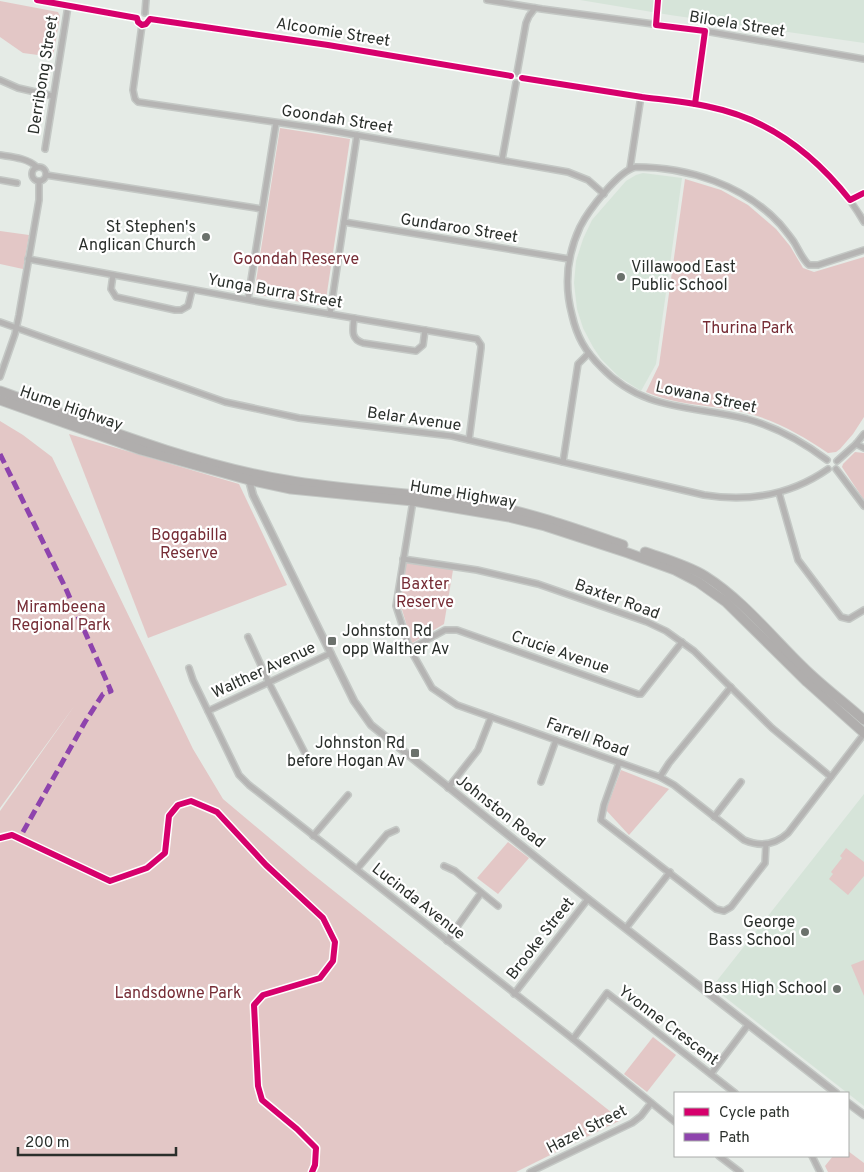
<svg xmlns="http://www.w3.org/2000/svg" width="864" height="1172" font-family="Overpass,sans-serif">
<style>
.built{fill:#d6e4d9}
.green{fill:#e3c7c6}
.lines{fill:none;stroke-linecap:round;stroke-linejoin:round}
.stream{stroke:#97b9a0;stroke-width:2}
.minor-casing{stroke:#c4c8c5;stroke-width:8}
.tertiary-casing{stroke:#c4c8c5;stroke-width:9}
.trunk-casing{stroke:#c4c8c5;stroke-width:11}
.minor{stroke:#b5b4b3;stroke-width:5}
.tertiary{stroke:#b5b4b3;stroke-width:6}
.trunk{stroke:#b0aead;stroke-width:9}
.quiet{stroke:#8e44ad;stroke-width:5;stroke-dasharray:10 5;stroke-linecap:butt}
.cycleway-casing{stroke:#fff;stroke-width:9}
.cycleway{stroke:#d6006c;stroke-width:6}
.poi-dot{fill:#6b716c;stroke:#fff;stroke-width:2}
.labels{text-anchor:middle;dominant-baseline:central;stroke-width:4.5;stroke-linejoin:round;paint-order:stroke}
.street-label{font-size:16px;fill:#2a2f2b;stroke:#fff}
.poi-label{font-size:16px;fill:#2a2f2b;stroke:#fff;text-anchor:end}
.park-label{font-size:16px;fill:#762d36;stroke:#fff}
</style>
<rect width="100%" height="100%" fill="#e5ebe6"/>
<!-- built -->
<g class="built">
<polygon points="580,0 864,0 864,43 670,15"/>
<polygon points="643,173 682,178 656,364 641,391 619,377 601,359 593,347 583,328 577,309 574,283 576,261 583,239 592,220 626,181 636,175"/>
<polygon points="864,794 864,1106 712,987"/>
</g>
<!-- green -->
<g class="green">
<polygon points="0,1 58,12 60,16 53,57 23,53 0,37"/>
<polygon points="280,128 350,139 325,306 254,294"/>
<path d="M 685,179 L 721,190 L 748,205 L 776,229 L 790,246 L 803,268 L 814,272 L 864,257 L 864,417 L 853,434 L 840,449 L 836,452 L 828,453 C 799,433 768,416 733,410 C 705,405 673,404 646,392 L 659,365 Z"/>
<polygon points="0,231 29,235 23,269 0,264"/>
<polygon points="0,421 23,435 52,457 193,749 223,799 310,872 621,1120 516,1172 0,1172 0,811 75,705 0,808"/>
<polygon points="69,434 239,484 287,585 148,638"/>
<polygon points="855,452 864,453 864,500 842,467 843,464"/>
<polygon points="405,562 453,570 444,624 412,643 400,603"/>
<polygon points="621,770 669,789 629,835 606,810"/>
<polygon points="508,842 529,858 498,894 477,878"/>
<polygon points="846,848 864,862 864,876 848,895 829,879 833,874 831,872 842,858 840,856"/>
<polygon points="864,960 864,996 851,965"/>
<polygon points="653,1037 676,1055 647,1092 624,1074"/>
<polygon points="848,1151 864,1163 864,1172 828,1172 825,1166 833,1156 848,1156"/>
</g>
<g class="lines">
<!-- stream -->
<polyline class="stream" points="654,16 655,0"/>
<!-- minor casing -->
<g class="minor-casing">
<g id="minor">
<polyline points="37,0 137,18"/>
<polyline points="487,0 542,9 705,31 864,59"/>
<polyline points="145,13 146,0"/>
<polyline points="150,19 328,45 511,76"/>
<polyline points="142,25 133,90 135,99 138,102 316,128 568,172 588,180 604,194"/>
<polyline points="517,73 526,23 529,16 535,8"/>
<path d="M 522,78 C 562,84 602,91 642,97 C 670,101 698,103 725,110 C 784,127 833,169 864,222"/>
<polyline points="0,80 18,88 53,96"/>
<polyline points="45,149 68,6"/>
<path d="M 0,155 C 13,157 27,158 37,167"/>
<polyline points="502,160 516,83"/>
<circle cx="39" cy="174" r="7"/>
<polyline points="630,168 641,96"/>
<polyline points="46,175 262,209"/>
<polyline points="0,180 17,183"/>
<polyline points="850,200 864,193"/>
<polyline points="344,222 569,259"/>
<polyline points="28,259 271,304 477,339 481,345 481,348 469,440"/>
<polyline points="113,275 111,289 116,297 175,310 181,310 188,306 192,290"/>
<polyline points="248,299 276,123"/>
<polyline points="330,314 357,135"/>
<path d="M 354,318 C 353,329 350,339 363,343 L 416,351 L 423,345 L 425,330"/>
<path d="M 0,322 L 225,402 L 299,418 L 452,436 L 704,495 C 748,502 791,495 828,469"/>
<polyline points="0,377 15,334 19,315 39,200 39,181"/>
<polyline points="856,444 864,448"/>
<path d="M 827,460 C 803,442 776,427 747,419 C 691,405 644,412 601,367 C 585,351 577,337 572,315 C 564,285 567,255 580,227 C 588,211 619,170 636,167 C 688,167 744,185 780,224 C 785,230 790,236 794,242 C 799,250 802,259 809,265 L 818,265 L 864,250"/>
<polyline points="837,461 856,444 864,434"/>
<polyline points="563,462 578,364 588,354"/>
<polyline points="836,469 864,506"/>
<polyline points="779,493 798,560 841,617 849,619 864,610"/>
<path d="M 413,501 L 396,606 L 410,649 L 432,688 L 457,705 L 660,777 L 674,785 L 744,840 C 760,847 775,845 788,833 L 864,734"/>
<polyline points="403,559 477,570 538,584 647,622 666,631 694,651 772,728 831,777"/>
<polyline points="248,637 269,683 307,757"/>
<polyline points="410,649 445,630 457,630 638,694 641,694 645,689 682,642"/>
<polyline points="189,668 193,680 239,775 249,785 573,1039 675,1122"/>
<polyline points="208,711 331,653"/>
<polyline points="619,763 604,805 601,820 716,909 724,911 731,907 765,863 766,844"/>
<polyline points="660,777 669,763 731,687"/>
<polyline points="541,782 556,740"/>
<polyline points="448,788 478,750 491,717"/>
<polyline points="714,817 741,782"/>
<polyline points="313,836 348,795"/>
<polyline points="444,866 455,871 498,906"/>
<polyline points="357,869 387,834 396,830"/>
<polyline points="626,928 670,872"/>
<polyline points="447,941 481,893"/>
<polyline points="514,994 588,899"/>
<polyline points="573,1039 607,993 735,1093"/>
<polyline points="711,1074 748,1025"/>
<polyline points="719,1156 740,1172"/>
<polyline points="812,1156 820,1172"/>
<polyline points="530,1172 632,1123 641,1116 651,1103"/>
</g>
</g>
<!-- tertiary casing -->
<g class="tertiary-casing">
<g id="tertiary">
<polyline points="248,476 253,495 354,701 371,725 588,899 836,1093"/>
<polyline points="848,1103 864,1115"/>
</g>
</g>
<!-- trunk casing -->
<g class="trunk-casing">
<g id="trunk">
<path d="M 0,391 C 92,424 189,464 286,480 C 353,492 422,492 489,505 C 535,514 579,530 623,545"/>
<polyline points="0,400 141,450 249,480 291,489 413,501 509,517 545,526 628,553 675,570 698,582 726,602 807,682 864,733"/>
<path d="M 645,552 C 665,559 687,565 705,576 C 743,600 772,637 803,667 C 822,686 844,702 864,720"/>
</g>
</g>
<!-- minor -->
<use href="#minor" class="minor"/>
<!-- tertiary -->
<use href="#tertiary" class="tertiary"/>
<!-- trunk -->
<use href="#trunk" class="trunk"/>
<!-- quiet -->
<polyline class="quiet" points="0,454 66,589 111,691 103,694 85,722 19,839"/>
<!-- cycleway casing -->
<g class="cycleway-casing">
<g id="cycleway">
<polyline points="37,0 137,18 138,22 142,25 146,24 150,19 328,45 511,76"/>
<polyline points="658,0 656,25 705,31 695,104"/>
<path d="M 522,78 C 562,84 602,91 642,97 C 665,100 688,102 710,107 C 769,119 814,154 850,200 L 864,193"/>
<polyline points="0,838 12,835 110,881 147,868 165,853 169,816 178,805 191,801 217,812 266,865 323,918 335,942 333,961 320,978 263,995 254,1005 258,1086 262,1100 297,1129 316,1148 315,1165 312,1172"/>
</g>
</g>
<!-- cycleway -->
<use href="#cycleway" class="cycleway"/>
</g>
<!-- markers -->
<g class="poi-dot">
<circle cx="206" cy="237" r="5"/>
<circle cx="621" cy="277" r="5"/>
<rect x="327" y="636" width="10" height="10" rx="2.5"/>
<rect x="410" y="748" width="10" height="10" rx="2.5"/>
<circle cx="805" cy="932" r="5"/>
<circle cx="837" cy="989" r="5"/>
</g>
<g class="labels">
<!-- street labels -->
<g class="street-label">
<text transform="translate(737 25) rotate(9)">Biloela Street</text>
<text transform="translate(333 33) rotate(9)">Alcoomie Street</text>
<text transform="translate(44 75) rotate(-81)">Derribong Street</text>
<text transform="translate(337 120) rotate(9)">Goondah Street</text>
<text transform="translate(459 229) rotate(9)">Gundaroo Street</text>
<text transform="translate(275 292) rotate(10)">Yunga Burra Street</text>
<text transform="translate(706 398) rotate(12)">Lowana Street</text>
<text transform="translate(71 409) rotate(19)">Hume Highway</text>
<text transform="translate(414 420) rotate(8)">Belar Avenue</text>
<text transform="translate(463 495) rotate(9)">Hume Highway</text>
<text transform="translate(617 600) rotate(20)">Baxter Road</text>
<text transform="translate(560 653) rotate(19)">Crucie Avenue</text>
<text transform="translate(264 671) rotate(-25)">Walther Avenue</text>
<text transform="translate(587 738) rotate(20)">Farrell Road</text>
<text transform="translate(500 812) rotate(38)">Johnston Road</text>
<text transform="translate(418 902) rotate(38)">Lucinda Avenue</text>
<text transform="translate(541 939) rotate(-52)">Brooke Street</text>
<text transform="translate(668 1026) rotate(37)">Yvonne Crescent</text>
<text transform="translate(587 1130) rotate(-27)">Hazel Street</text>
</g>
<!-- poi labels -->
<g class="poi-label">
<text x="196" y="228">St Stephen's<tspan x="196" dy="18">Anglican Church</tspan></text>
<text x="631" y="268" text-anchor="start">Villawood East<tspan x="631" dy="18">Public School</tspan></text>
<text x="342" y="632" text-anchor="start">Johnston Rd<tspan x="342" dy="18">opp Walther Av</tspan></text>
<text x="405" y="744">Johnston Rd<tspan x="405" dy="18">before Hogan Av</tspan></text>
<text x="795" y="923">George<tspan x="795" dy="18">Bass School</tspan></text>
<text x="827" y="989">Bass High School</text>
</g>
<!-- park labels -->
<g class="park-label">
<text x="296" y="260">Goondah Reserve</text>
<text x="748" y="329">Thurina Park</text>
<text x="189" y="536">Boggabilla<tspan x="189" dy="18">Reserve</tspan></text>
<text x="425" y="585">Baxter<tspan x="425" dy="18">Reserve</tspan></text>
<text x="61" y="608">Mirambeena<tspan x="61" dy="18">Regional Park</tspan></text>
<text x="178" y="994">Landsdowne Park</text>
</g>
</g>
<!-- legend -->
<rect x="674" y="1092" width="175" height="65" fill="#ffffff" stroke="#aaacaa"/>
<rect x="684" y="1108" width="25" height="8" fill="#d6006c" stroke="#aaacaa"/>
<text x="719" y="1117" font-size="15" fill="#2a2f2b">Cycle path</text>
<rect x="684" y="1133" width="25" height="8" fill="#8e44ad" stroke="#aaacaa"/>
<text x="719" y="1142" font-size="15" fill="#2a2f2b">Path</text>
<!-- scale -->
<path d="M18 1147v8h158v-8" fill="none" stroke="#2a2f2b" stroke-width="2.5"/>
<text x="25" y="1147" font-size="15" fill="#2a2f2b" stroke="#ffffff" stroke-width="4" paint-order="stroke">200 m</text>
</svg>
